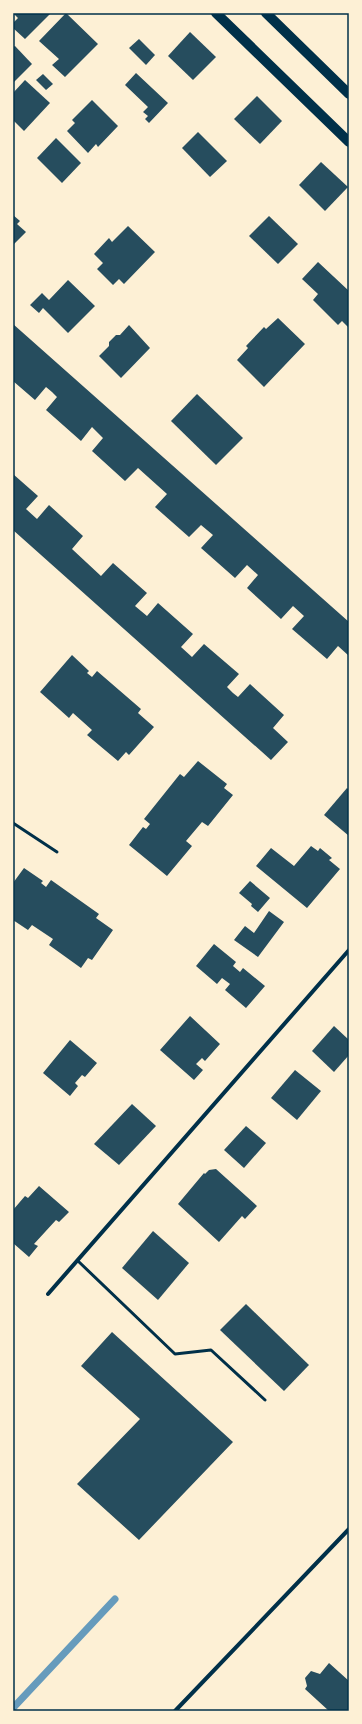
<svg xmlns="http://www.w3.org/2000/svg" width="362" height="1724" font-family="'Zilla Slab',serif">
<style>
.lines{fill:none;stroke-linecap:round;stroke-linejoin:round}
.stream{stroke:#669bbc;stroke-width:7}
.building{fill:#264d5e}
.service{stroke:#003049;stroke-width:3}
.minor{stroke:#003049;stroke-width:4}
.primary{stroke:#003049;stroke-width:10}
.neatline{fill:none;stroke:#003049;stroke-width:1.5}
</style>
<rect width="100%" height="100%" fill="#fdf0d5"/>
<g class="lines">
<!-- stream -->
<polyline class="stream" points="13,1708 115,1599"/>
</g>
<!-- building -->
<g class="building">
<polygon points="13,13 51,13 25,39 13,28 13,23 18,18"/>
<polygon points="66,13 98,44 65,77 52,65 59,59 39,41"/>
<polygon points="190,32 216,57 193,80 168,56"/>
<polygon points="139,39 155,55 146,65 129,48"/>
<polygon points="15,46 32,64 13,83 13,47"/>
<polygon points="136,73 168,103 149,123 145,119 148,116 143,112 148,107 125,85"/>
<polygon points="43,74 53,84 46,90 36,80"/>
<polygon points="25,80 50,103 24,131 13,120 13,93"/>
<polygon points="257,96 282,121 260,144 234,119"/>
<polygon points="92,100 118,126 98,147 96,144 88,153 67,131 75,123 72,120"/>
<polygon points="198,132 227,161 210,177 182,148"/>
<polygon points="56,138 81,163 62,183 37,158"/>
<polygon points="321,162 348,187 325,211 299,185"/>
<polygon points="13,215 20,221 17,224 26,232 13,245"/>
<polygon points="269,216 298,244 278,264 249,236"/>
<polygon points="128,226 155,252 124,284 119,279 113,285 97,269 103,263 94,254 109,238 112,242"/>
<polygon points="318,262 349,291 349,328 342,321 338,325 313,300 318,294 302,279"/>
<polygon points="68,280 95,306 68,333 43,308 39,313 30,305 42,293 49,300"/>
<polygon points="278,318 305,344 264,387 237,360 248,348 246,346 264,327 266,329"/>
<polygon points="13,324 349,622 349,656 338,646 327,659 292,629 304,616 293,606 281,619 247,588 258,575 247,565 235,578 201,548 213,535 201,525 189,537 155,507 167,494 138,468 125,481 92,451 103,438 92,427 81,441 46,410 57,397 52,392 46,387 35,400 13,381"/>
<polygon points="129,325 150,348 121,378 99,356 109,346 109,342 116,335 120,335"/>
<polygon points="197,394 243,438 216,465 171,421"/>
<polygon points="13,474 38,496 26,509 37,519 49,505 83,536 72,549 101,576 113,563 147,593 135,606 147,616 158,603 193,634 181,647 192,657 204,644 239,674 227,687 233,693 238,697 250,684 284,715 273,728 288,742 271,760 13,530"/>
<polygon points="72,655 89,671 87,673 92,677 97,671 141,709 138,713 154,727 129,755 126,752 118,761 87,735 92,730 73,713 69,718 40,692"/>
<polygon points="198,761 227,784 224,788 233,795 208,826 202,822 186,841 192,846 167,876 129,845 143,827 146,829 150,824 144,819 180,774 184,777"/>
<polygon points="347,788 349,790 349,836 324,815"/>
<polygon points="311,846 318,851 320,848 332,858 329,860 340,869 307,908 256,866 271,848 294,866"/>
<polygon points="24,868 43,881 41,883 46,887 51,880 99,914 96,918 113,930 92,960 88,958 81,968 49,945 53,939 32,925 28,930 13,920 13,883"/>
<polygon points="250,881 270,898 258,912 251,906 252,904 239,893"/>
<polygon points="269,911 284,922 258,957 234,940 245,926 254,933"/>
<polygon points="214,944 236,962 233,966 240,972 243,968 265,986 246,1008 225,990 230,984 222,978 217,984 196,966"/>
<polygon points="190,1016 220,1044 205,1061 202,1058 196,1064 203,1070 194,1080 160,1050"/>
<polygon points="334,1026 349,1040 349,1055 334,1072 312,1051"/>
<polygon points="70,1040 97,1063 85,1077 82,1075 75,1083 78,1086 70,1096 43,1073"/>
<polygon points="295,1070 321,1091 297,1120 271,1098"/>
<polygon points="132,1104 156,1126 119,1165 94,1144"/>
<polygon points="246,1126 266,1143 244,1168 224,1150"/>
<polygon points="216,1169 257,1206 245,1219 242,1216 219,1242 178,1204 204,1173 205,1174 209,1170"/>
<polygon points="39,1186 69,1212 59,1222 56,1220 34,1244 38,1246 29,1257 13,1243 13,1210 25,1196 28,1198"/>
<polygon points="153,1231 189,1263 158,1300 122,1268"/>
<polygon points="246,1304 309,1365 284,1391 220,1330"/>
<polygon points="112,1332 233,1442 139,1540 77,1484 140,1419 81,1366"/>
<polygon points="329,1663 349,1681 349,1711 329,1711 305,1689 307,1686 305,1678 311,1671 320,1674"/>
</g>
<g class="lines">
<!-- service -->
<g class="service">
<polyline points="13,823 57,852"/>
<polyline points="78,1261 175,1354 211,1350 265,1400"/>
</g>
<!-- minor -->
<g class="minor">
<polyline points="48,1294 349,950"/>
<polyline points="175,1711 349,1529"/>
</g>
<!-- primary -->
<g class="primary">
<polyline points="216,13 349,142"/>
<polyline points="266,13 349,94"/>
</g>
</g>
<!-- border -->
<rect width="362" height="1724" fill="none" stroke="#fdf0d5" stroke-width="28"/>
<rect x="14" y="14" width="334" height="1696" class="neatline"/>
</svg>
